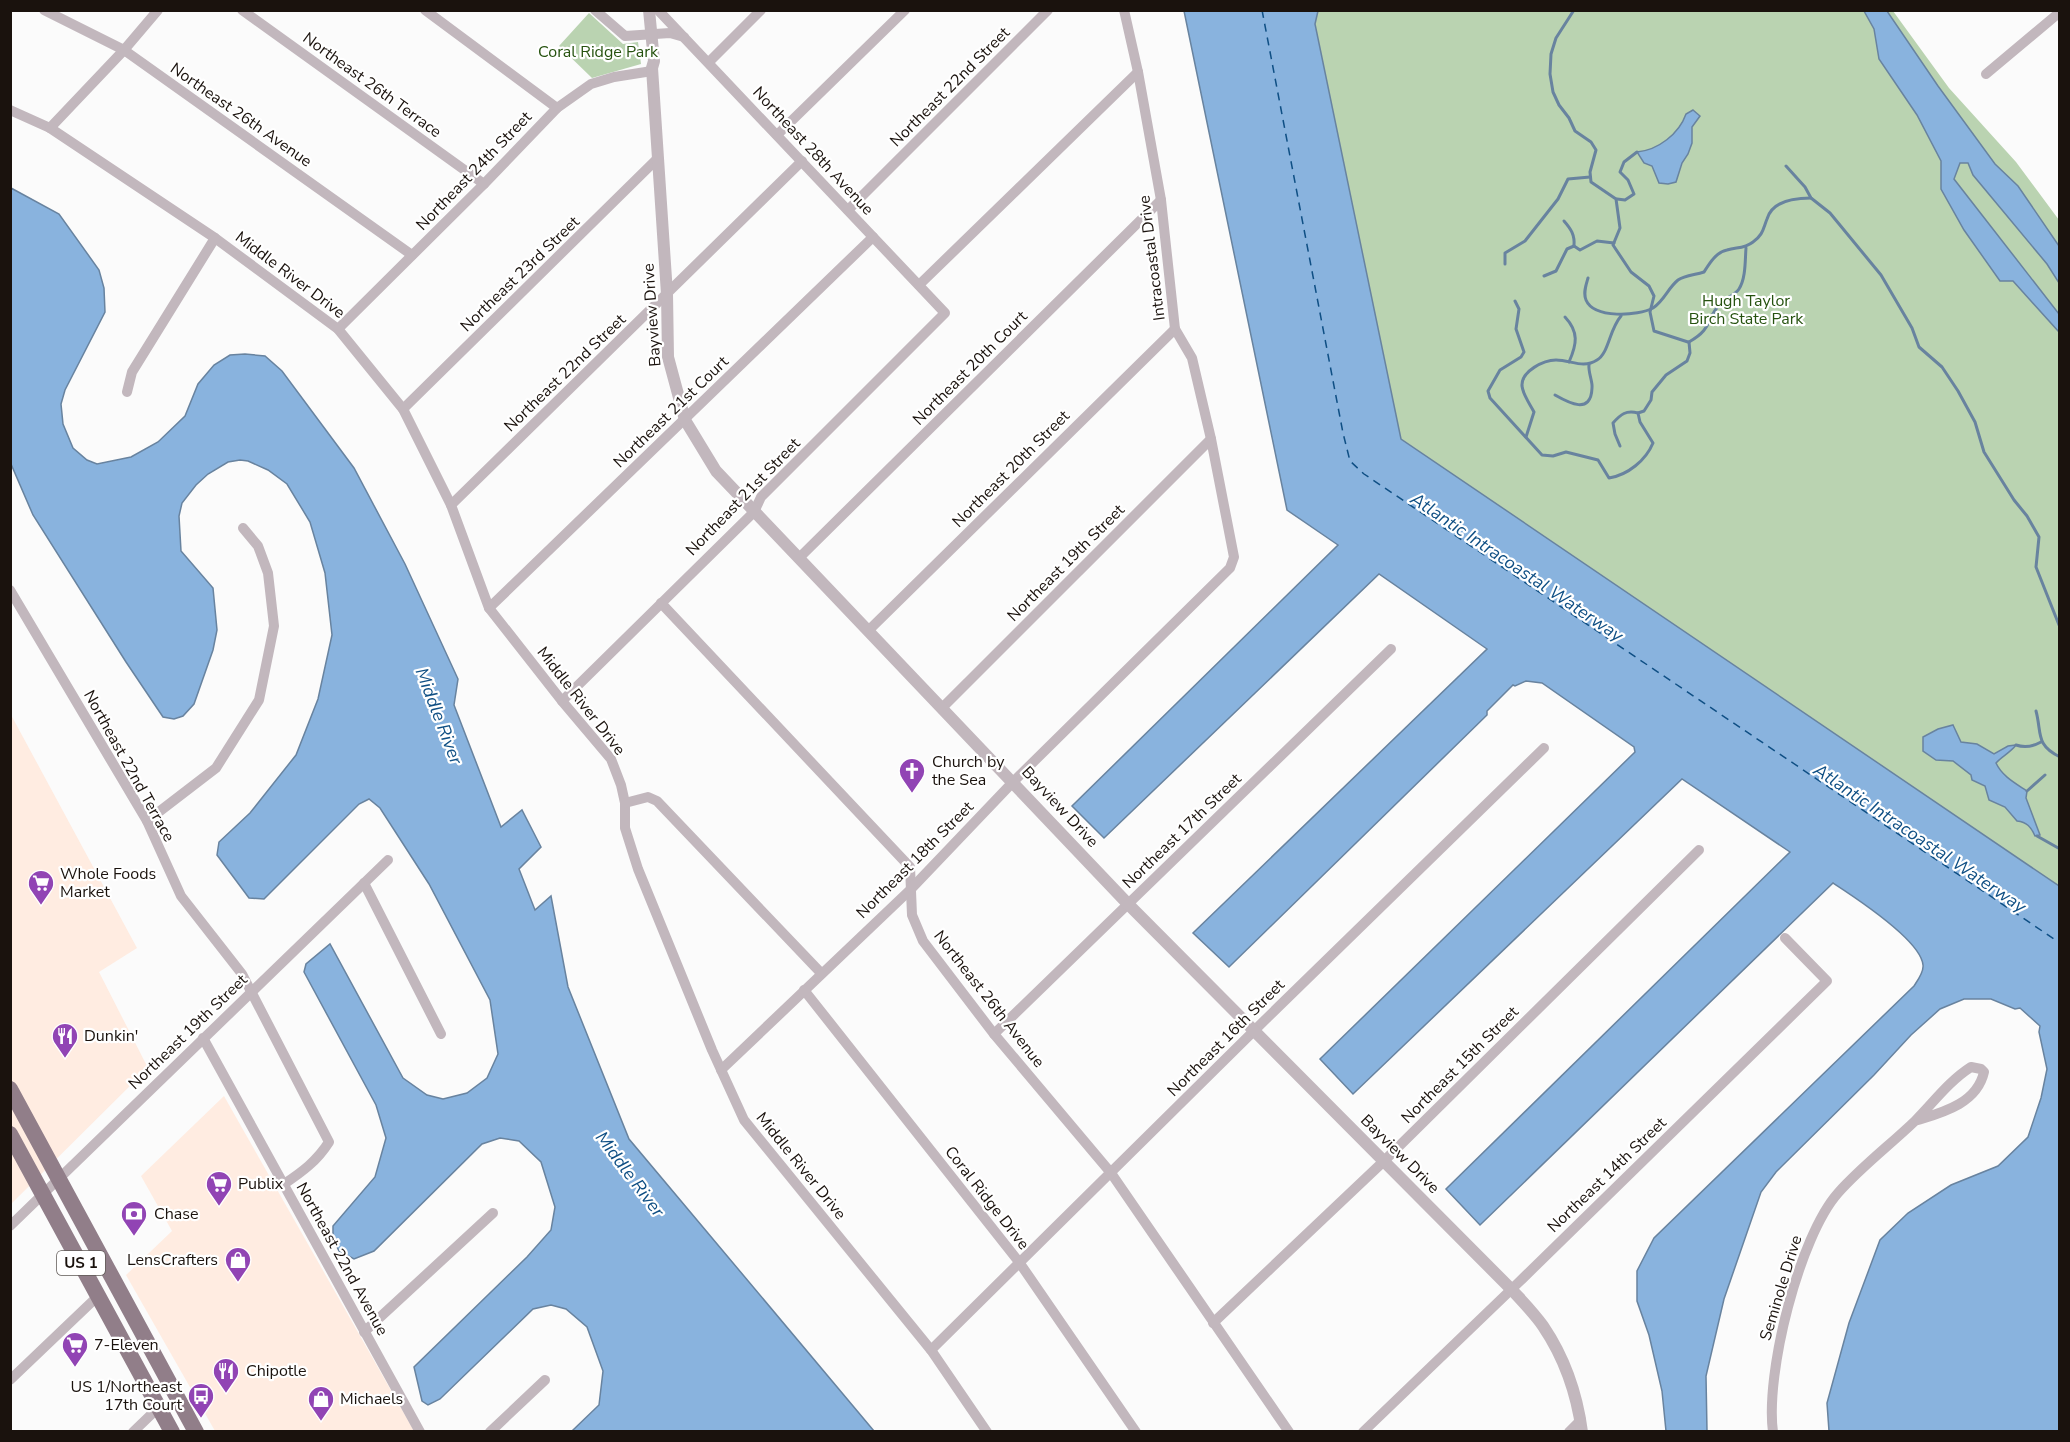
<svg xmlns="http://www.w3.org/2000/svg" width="2070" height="1442" font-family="'Nunito Sans',sans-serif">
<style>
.built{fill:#ffece1}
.green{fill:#bad3b1}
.water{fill:#89b3de;stroke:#68839f;stroke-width:1.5}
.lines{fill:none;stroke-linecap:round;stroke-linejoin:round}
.stream{stroke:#68839f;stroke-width:3}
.ferry{stroke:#0f4f84;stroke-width:1.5;stroke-dasharray:8 6;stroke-linecap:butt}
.minor{stroke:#c2b7bd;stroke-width:10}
.tertiary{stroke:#c2b7bd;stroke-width:12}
.primary{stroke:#917e89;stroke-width:16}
.labels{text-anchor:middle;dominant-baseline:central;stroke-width:4.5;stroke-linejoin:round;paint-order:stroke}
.shield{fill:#fff;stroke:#5f5956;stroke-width:1.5}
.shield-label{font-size:15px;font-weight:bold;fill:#1a120d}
.park-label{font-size:16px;fill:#26520f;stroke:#fff}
.street-label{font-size:16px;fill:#1a120d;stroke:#fff}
.poi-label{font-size:16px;fill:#1a120d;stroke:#fff;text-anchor:start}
.water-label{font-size:18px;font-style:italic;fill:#0f4f84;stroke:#fff}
</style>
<rect width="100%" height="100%" fill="#fbfbfb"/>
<!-- built -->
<g class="built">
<polygon points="10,713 137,948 99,972 148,1068 11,1204"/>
<polygon points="224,1096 414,1431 215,1431 126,1275 172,1231 141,1176"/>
</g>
<!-- green -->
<g class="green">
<polygon points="1318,10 1893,11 1949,88 2016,162 2059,220 2059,886 1401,439 1315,24"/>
<polygon points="589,13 623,44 638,42 641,64 592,78 559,46"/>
</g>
<!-- water -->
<g class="water">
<path d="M 1184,11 L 1318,11 L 1315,24 L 1401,439 L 2059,886 L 2059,1431 L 1829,1431 L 1827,1403 L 1849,1323 L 1880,1240 L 1908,1213 L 1951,1185 L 1998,1166 L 2028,1137 L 2041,1098 L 2047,1069 L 2039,1032 L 2040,1026 L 2020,1008 L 2015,1009 L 1991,999 L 1964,999 L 1940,1009 L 1911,1035 L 1874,1075 L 1776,1172 L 1761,1192 L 1724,1299 L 1706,1376 L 1707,1431 L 1666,1431 L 1662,1391 L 1649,1335 L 1637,1301 L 1637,1271 L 1654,1238 L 1914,986 C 1918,980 1924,972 1923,965 C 1921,940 1853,896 1833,883 L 1480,1225 L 1446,1189 L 1790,852 L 1682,779 L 1353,1094 L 1320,1059 L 1635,752 L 1634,747 L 1542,683 L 1526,681 L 1515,686 L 1513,685 L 1487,711 L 1487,715 L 1229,967 L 1193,933 L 1487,649 L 1379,574 L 1104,838 L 1072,806 L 1338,545 L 1287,510 Z"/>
<polygon points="1864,11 1887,11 1938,86 1995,164 2018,186 2059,246 2059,283 2047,264 1973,175 1968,163 1960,163 1954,179 2059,314 2059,332 2013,281 2000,281 1964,230 1941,189 1941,161 1917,115 1879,59 1874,29"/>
<path d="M 1693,110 L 1700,116 L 1692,127 L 1692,143 L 1688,154 L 1682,163 L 1676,182 L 1668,184 L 1659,183 L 1652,166 L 1644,163 L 1637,152 C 1658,150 1679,134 1686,114 Z"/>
<polygon points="11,188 59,214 99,270 104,288 105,312 65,390 61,404 63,424 73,448 87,460 97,464 131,457 158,442 185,416 198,384 214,365 230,355 245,354 265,356 282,371 354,468 405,564 458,679 454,705 501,827 522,810 541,847 519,869 535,910 551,896 568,987 629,1139 874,1431 572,1431 599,1405 603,1371 587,1327 566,1309 551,1305 533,1309 440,1399 428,1405 422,1401 414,1367 527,1257 551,1230 555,1207 541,1162 519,1141 500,1138 482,1144 374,1251 354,1259 339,1251 333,1239 333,1226 375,1177 386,1138 376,1105 304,972 306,964 330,944 403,1078 427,1095 443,1099 467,1093 487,1078 498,1054 490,1000 429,884 380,808 369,799 359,804 264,899 249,898 217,855 219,842 250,813 296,755 318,699 332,635 325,573 310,522 287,484 268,470 248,461 240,460 228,462 208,474 196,485 182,503 179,516 181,551 213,588 217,630 213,650 194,704 183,716 174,719 163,717 126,662 33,515 11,464"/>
<path d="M 1953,725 L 1961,742 L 1977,744 L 1994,754 L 2008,746 L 2016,745 C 2010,753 2002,756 1996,763 C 2002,776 2015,783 2027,791 L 2026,798 L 2040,835 L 2035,836 C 2031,827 2027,822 2017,821 L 2005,807 L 1989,800 L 1985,786 L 1972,780 L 1971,775 L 1953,761 L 1936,760 L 1923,751 L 1923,737 L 1938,729 Z"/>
</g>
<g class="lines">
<!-- stream -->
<g class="stream">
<polyline points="1574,10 1556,38 1551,54 1550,74 1553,92 1559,105 1569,118 1575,131 1591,142 1596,150 1590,172 1591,182 1616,199 1620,228 1613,245 1631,272 1649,286 1654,296 1650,312 1654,331 1688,342"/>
<polyline points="1786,166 1805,187 1811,198 1830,213 1881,275 1912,328 1919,347 1942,367 1958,391 1975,422 1984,452 2014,500 2027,516 2039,537 2036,567 2059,625"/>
<polyline points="1617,199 1625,200 1634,194 1628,180 1620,172 1624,162 1637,152"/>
<path d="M 1564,221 C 1571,229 1575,235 1574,246 L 1580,250 L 1597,241 L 1614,243"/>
<polyline points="1505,264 1505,253 1525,241 1558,199 1568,179 1590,177"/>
<polyline points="1544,276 1556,271 1567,249 1574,246"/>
<path d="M 1588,278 C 1586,285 1583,293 1586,300 C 1594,319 1638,316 1653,308 C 1664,301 1668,288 1678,280 C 1685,275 1695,275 1704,272 C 1709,264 1716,252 1727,250 C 1737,247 1744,249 1753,242 C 1763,235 1763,229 1767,219 C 1772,201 1795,198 1811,198"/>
<path d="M 1515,301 L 1519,309 L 1516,329 L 1524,352 L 1521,357 L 1500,370 L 1488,391 L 1490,398 L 1542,455 L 1553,456 L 1566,452 L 1598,460 L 1609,478 C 1628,475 1646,460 1653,443 L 1640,422 L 1638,413 L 1644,411 L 1651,400 L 1652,392 L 1666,375 L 1687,361 L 1690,353 L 1689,342"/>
<path d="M 1565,317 C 1579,332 1577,344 1569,362"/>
<path d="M 1689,342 C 1714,328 1705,319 1721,303 C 1726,298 1735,295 1739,289 C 1746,278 1745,260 1746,248"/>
<path d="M 1555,395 C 1569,403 1591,415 1592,388 C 1593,382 1588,373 1589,364"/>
<path d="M 1526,437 L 1534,412 C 1530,404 1523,395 1522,386 C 1521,371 1544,360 1556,360 C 1571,360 1583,369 1597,360 C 1609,353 1609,330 1621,316"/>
<path d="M 1620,446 L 1615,434 L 1613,423 C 1621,414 1626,410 1638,413"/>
<path d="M 2036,711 C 2042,733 2035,745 2060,757"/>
<path d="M 2016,745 C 2025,748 2032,747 2041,742"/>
<polyline points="2027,791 2045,775"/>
<polyline points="2037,836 2060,849"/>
</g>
<!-- ferry -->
<polyline class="ferry" points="1262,10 1343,433 1350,461 1364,474 2060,943"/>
<!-- minor -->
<g class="minor">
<polyline points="44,10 124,50 412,255"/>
<polyline points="242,10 484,184"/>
<polyline points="425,10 557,108"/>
<polyline points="595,10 625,36 670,33 684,37"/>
<polyline points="709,62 761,10"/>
<polyline points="1986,74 2060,12"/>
<polyline points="10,110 50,128 215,238 338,329 403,409 451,505 489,608 562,701 611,759 621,785 625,803 625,828 638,869 712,1050 744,1120 931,1350 987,1432"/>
<polyline points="50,128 124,50 158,10"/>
<polyline points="777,135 905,10"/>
<polyline points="848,210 1048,10"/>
<polyline points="919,285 1138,72"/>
<polyline points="338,329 484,184 557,108 591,84 614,77 652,71"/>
<polyline points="127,392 132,372 215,238"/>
<polyline points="403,409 657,159"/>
<polyline points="451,505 802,161"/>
<polyline points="799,558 1161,200"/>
<path d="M 10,590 L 147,821 L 181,896 L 242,974 L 329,1142 C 317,1161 302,1172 284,1184"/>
<polyline points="661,603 910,867 912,915 923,941 994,1034 1111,1173 1289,1432"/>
<polyline points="489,608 873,237"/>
<polyline points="868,631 1175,329"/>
<polyline points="562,701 754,512 761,497 945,313 658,10"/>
<polyline points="942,708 1211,439"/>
<polyline points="625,803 648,797 657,801 821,973"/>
<polyline points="147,821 216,768 259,700 274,626 268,573 258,546 243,528"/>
<polyline points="364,883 441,1034"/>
<polyline points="804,990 1019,1262 1136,1432"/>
<polyline points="994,1034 1391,649"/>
<polyline points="203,1038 420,1432"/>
<polyline points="721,1070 910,890 1013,782 1230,568 1234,557 1211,439 1192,358 1175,329 1161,200 1138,72 1124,10"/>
<polyline points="10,1226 388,860"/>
<polyline points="1213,1323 1384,1161 1699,850"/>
<polyline points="364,1332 493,1213"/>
<polyline points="931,1350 1266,1019 1544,748"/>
<polyline points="10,1380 98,1296"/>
<polyline points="133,1432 159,1407"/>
<polyline points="490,1432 545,1380"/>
<polyline points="1363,1432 1518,1283 1827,981 1785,938"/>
<polyline points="1569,1432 1581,1420"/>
<path d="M 1773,1432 C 1765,1374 1799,1237 1838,1193 C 1861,1167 1890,1145 1915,1121 C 1933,1103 1949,1081 1971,1067 L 1981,1069 L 1984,1072 C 1977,1104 1941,1113 1915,1121"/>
</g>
<!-- tertiary -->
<path class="tertiary" d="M 649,10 L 654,61 L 652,68 L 667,294 L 668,357 L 685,420 L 716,471 L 1128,904 L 1512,1290 C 1522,1301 1534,1313 1543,1326 C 1564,1357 1577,1394 1582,1432"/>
<!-- primary -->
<g class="primary">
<polyline points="10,1089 196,1432"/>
<polyline points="10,1134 172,1432"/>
</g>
</g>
<!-- icons -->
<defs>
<g id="church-pin" transform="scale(1.35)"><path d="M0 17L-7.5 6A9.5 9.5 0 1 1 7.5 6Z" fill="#9144b4" stroke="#fff"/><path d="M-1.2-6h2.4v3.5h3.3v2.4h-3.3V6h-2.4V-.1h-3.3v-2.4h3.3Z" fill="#fff"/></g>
<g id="supermarket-pin" transform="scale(1.35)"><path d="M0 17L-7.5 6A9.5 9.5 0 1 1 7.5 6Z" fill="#9144b4" stroke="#fff"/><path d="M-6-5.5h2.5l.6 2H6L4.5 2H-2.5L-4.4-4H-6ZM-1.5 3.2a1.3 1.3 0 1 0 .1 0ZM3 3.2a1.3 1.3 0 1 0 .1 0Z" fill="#fff"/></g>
<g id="restaurant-pin" transform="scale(1.35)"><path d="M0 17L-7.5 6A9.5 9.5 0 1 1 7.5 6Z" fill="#9144b4" stroke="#fff"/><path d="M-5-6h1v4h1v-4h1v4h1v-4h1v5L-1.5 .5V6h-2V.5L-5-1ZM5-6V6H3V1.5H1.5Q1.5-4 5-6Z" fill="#fff"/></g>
<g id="bank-pin" transform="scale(1.35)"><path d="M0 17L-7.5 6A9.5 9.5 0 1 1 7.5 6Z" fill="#9144b4" stroke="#fff"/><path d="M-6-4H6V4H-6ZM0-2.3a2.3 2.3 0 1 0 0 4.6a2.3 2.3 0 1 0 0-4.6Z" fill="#fff"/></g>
<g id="shop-pin" transform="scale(1.35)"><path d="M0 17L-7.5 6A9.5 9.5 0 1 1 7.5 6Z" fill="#9144b4" stroke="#fff"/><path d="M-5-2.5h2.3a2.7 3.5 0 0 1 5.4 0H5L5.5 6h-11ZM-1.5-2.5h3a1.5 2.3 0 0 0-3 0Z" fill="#fff"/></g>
<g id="bus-pin" transform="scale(1.35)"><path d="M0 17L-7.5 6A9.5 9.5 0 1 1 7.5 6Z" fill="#9144b4" stroke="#fff"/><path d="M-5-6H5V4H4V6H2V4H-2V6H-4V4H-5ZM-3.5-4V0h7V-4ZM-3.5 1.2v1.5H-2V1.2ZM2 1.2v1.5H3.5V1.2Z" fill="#fff"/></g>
</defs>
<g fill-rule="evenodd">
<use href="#church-pin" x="912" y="771"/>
<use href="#supermarket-pin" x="41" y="883"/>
<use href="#restaurant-pin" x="65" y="1036"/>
<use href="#supermarket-pin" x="219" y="1184"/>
<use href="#bank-pin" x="134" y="1214"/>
<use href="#shop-pin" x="238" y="1260"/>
<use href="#supermarket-pin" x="75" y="1345"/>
<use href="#restaurant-pin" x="226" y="1371"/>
<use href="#bus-pin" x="201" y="1396"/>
<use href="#shop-pin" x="321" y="1399"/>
</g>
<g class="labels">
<!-- shield labels -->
<rect class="shield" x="57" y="1251" width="48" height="24" rx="4.5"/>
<g class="shield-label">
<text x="81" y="1263">US 1</text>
</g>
<!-- park labels -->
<g class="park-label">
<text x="598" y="52">Coral Ridge Park</text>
<text x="1746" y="301">Hugh Taylor<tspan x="1746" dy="18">Birch State Park</tspan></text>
</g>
<!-- street labels -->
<g class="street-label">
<text transform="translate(372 85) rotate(36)">Northeast 26th Terrace</text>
<text transform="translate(950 87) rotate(-45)">Northeast 22nd Street</text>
<text transform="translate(241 115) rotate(35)">Northeast 26th Avenue</text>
<text transform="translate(813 151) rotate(47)">Northeast 28th Avenue</text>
<text transform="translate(474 171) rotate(-46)">Northeast 24th Street</text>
<text transform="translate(1152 258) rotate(-97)">Intracoastal Drive</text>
<text transform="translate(520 274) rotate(-44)">Northeast 23rd Street</text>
<text transform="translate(290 275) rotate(37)">Middle River Drive</text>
<text transform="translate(652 315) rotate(-94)">Bayview Drive</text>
<text transform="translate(970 368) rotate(-45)">Northeast 20th Court</text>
<text transform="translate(565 373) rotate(-44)">Northeast 22nd Street</text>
<text transform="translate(671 412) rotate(-44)">Northeast 21st Court</text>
<text transform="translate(1011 469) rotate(-45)">Northeast 20th Street</text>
<text transform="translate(743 497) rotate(-46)">Northeast 21st Street</text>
<text transform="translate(1066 563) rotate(-45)">Northeast 19th Street</text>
<text transform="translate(581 701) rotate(52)">Middle River Drive</text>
<text transform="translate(129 766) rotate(61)">Northeast 22nd Terrace</text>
<text transform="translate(1060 807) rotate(47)">Bayview Drive</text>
<text transform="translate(1182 831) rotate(-44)">Northeast 17th Street</text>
<text transform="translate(915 860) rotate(-45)">Northeast 18th Street</text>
<text transform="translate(989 999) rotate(52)">Northeast 26th Avenue</text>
<text transform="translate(188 1032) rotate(-44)">Northeast 19th Street</text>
<text transform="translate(1226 1038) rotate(-45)">Northeast 16th Street</text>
<text transform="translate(1460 1065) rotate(-45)">Northeast 15th Street</text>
<text transform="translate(1400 1154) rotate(45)">Bayview Drive</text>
<text transform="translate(801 1166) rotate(51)">Middle River Drive</text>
<text transform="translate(1607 1175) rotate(-44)">Northeast 14th Street</text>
<text transform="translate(987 1198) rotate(52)">Coral Ridge Drive</text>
<text transform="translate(342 1259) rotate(61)">Northeast 22nd Avenue</text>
<text transform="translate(1781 1288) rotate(-73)">Seminole Drive</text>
</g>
<!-- poi labels -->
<g class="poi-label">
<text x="932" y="762">Church by<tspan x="932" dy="18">the Sea</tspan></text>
<text x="60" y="874">Whole Foods<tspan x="60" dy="18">Market</tspan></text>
<text x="84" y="1036">Dunkin'</text>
<text x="238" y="1184">Publix</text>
<text x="154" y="1214">Chase</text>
<text x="218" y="1260" text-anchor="end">LensCrafters</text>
<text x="94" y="1345">7-Eleven</text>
<text x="246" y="1371">Chipotle</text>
<text x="182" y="1387" text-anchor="end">US 1/Northeast<tspan x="182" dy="18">17th Court</tspan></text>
<text x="340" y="1399">Michaels</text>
</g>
<!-- water labels -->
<g class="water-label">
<text transform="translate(1517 567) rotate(34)">Atlantic Intracoastal Waterway</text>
<text transform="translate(439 716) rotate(69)">Middle River</text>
<text transform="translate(1920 838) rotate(34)">Atlantic Intracoastal Waterway</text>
<text transform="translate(630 1174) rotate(53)">Middle River</text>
</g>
</g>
<!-- border -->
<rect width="2070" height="1442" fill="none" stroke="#1a120d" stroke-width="24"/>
</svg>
